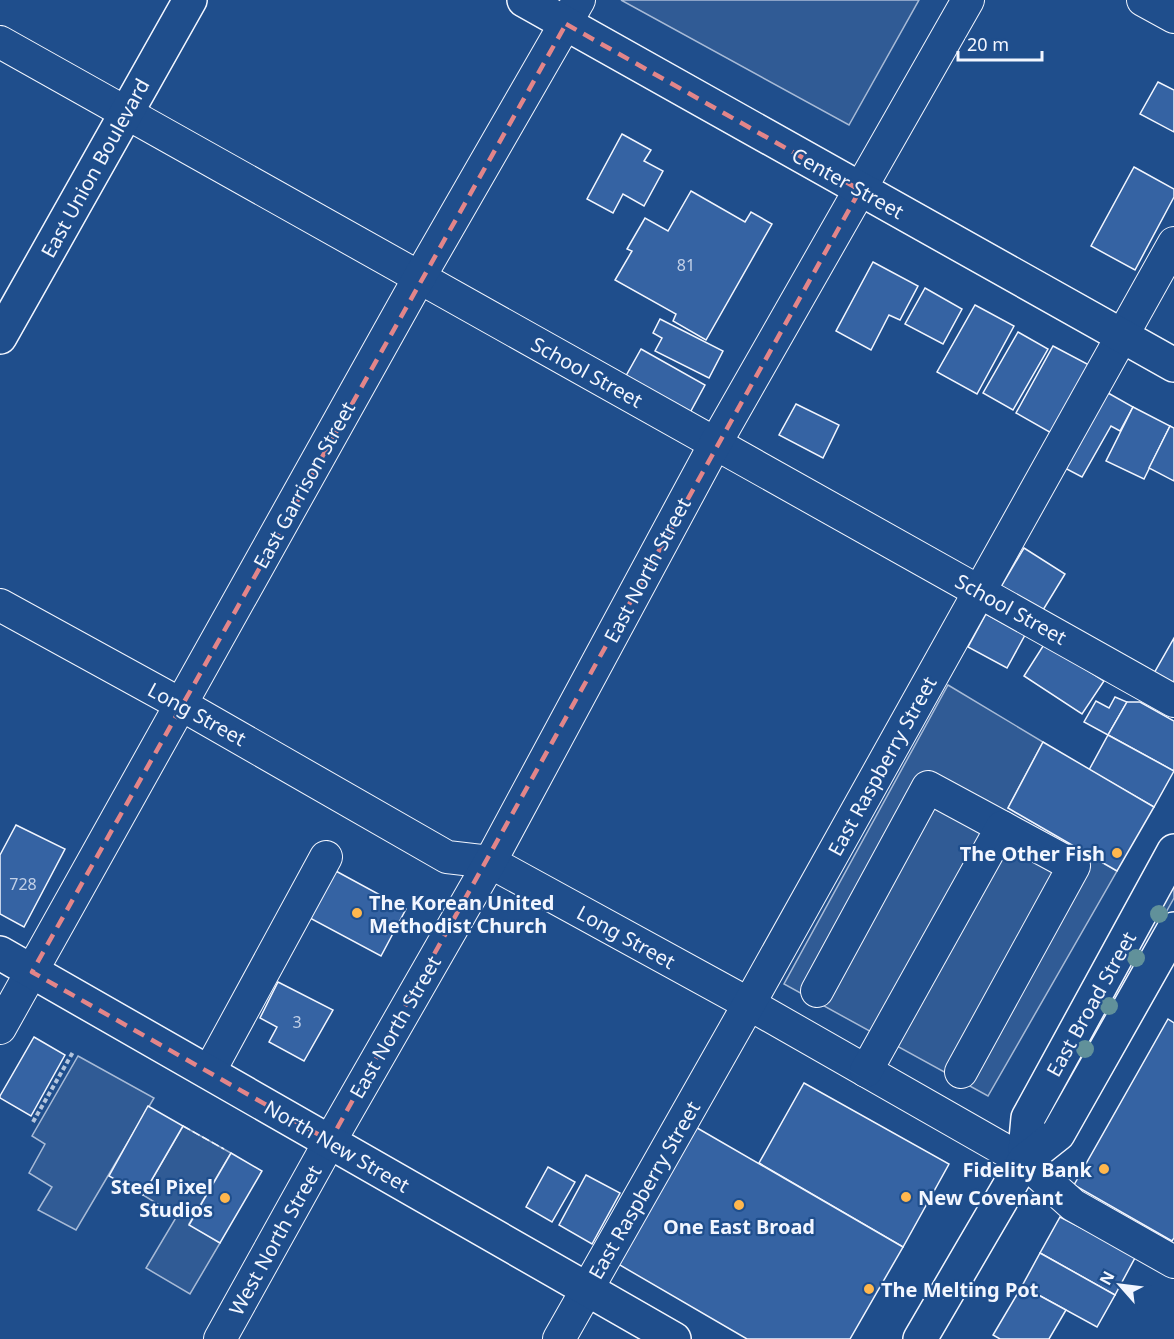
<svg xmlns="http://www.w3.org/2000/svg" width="1174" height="1339" font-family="'Noto Sans',sans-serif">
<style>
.built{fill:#305b95;stroke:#a8bbd7;stroke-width:1.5}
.building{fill:#3563a3;stroke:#f2f6ff;stroke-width:1.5}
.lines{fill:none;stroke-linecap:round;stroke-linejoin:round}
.minor-casing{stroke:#f2f6ff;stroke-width:34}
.major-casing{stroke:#f2f6ff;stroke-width:36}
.path{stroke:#b3c4dc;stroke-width:4;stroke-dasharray:4.5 3;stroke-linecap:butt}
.minor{stroke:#1f4e8c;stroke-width:32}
.major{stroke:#1f4e8c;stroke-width:33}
.fence{stroke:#f2f6ff;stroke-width:1.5;stroke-dasharray:8 3;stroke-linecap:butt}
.tree{fill:#61919a}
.marked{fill:none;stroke:#e38589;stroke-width:4.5;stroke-dasharray:12 8;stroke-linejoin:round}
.poi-dot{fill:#ffb74d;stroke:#1f4e8c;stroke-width:2}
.labels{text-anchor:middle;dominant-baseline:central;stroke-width:4.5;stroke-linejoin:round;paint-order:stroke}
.number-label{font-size:16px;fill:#c3d1e8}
.street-label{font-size:20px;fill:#f2f6ff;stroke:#1f4e8c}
.poi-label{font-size:20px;font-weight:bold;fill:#f2f6ff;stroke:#1f4e8c;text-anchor:end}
</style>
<rect width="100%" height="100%" fill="#1f4e8c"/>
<!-- built -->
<g class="built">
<polygon points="621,0 919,0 849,125"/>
<polygon points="948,685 1043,742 1008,808 1117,871 988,1096 784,984"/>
<polygon points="1174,882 1174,898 1050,1119 1043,1115"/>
<polygon points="78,1056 154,1098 76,1230 38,1210 52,1187 29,1173 45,1144 32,1136"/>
<polygon points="183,1126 231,1153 189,1224 220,1243 190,1294 146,1268 177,1216 143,1195"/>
</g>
<!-- building -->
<g class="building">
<polygon points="1158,82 1174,90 1174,132 1140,114"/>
<polygon points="622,134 651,150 644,161 663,171 644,206 623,194 613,213 587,199"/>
<polygon points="1134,167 1174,189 1174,197 1135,270 1091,246"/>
<polygon points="691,191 745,222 751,212 772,224 706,340 673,321 676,314 615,280 632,251 627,249 645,218 668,231"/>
<polygon points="873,262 918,286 900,320 889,315 871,350 836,331"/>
<polygon points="925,288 962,309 943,344 905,324"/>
<polygon points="975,305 1014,326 977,394 937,372"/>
<polygon points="660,319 723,351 709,378 655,351 662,338 653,333"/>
<polygon points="1018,332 1048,349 1013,410 983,393"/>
<polygon points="1053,346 1091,366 1053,434 1016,413"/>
<polygon points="641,349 705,385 686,420 622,383"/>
<polygon points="1101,389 1133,407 1120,431 1111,426 1082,477 1059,465"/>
<polygon points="796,404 839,425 823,458 779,435"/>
<polygon points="1133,407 1170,426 1144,479 1106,461"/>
<polygon points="1170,426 1174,428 1174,481 1149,468"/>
<polygon points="1024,548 1065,574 1040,615 999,590"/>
<polygon points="986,614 1025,635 1007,668 968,647"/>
<polygon points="1174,638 1174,686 1153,675"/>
<polygon points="1045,643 1104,681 1082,714 1024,676"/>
<polygon points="1115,697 1127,702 1108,735 1084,722 1096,701 1109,708"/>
<polygon points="1127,702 1140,702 1174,721 1174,771 1108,735"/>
<polygon points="1108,735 1174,771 1154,807 1089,770"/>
<polygon points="1043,742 1154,807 1117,871 1008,808"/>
<polygon points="16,825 65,849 24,927 0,914 0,855"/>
<polygon points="334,870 406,909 381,956 308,917"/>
<polygon points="278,982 333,1010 304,1061 269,1042 277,1027 260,1018"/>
<polygon points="1168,1019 1174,1023 1174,1238 1172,1241 1074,1185"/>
<polygon points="34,1037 65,1055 31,1116 0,1098 0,1096"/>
<polygon points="804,1083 949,1164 903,1247 759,1163"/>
<polygon points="148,1106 183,1126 143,1195 109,1176"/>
<polygon points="692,1125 903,1247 850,1339 747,1339 613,1261"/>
<polygon points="231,1153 262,1171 220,1243 189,1225"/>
<polygon points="548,1167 575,1182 552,1222 526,1207"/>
<polygon points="586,1175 620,1193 592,1244 559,1225"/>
<polygon points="1060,1217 1136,1256 1115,1295 1040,1253"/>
<polygon points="1040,1253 1115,1295 1097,1327 1022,1286"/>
<polygon points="1022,1286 1066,1310 1049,1339 1000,1339 993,1335"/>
</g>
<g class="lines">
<!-- minor casing -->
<g class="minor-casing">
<g id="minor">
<polyline points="1143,0 1174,17"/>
<polyline points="0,42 1174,701"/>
<polyline points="0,605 182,705 447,857 490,862 749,1004 1024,1161 1073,1205 1174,1262"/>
<polyline points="817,991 928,787 1002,827"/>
<polyline points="0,1028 419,278 579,0"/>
<polyline points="866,1071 1002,827 1074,866 961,1072"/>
<polyline points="209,1072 326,857"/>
<polyline points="220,1339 330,1141 490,862 715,444 968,0"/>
<polyline points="559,1339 749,1004 1174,243"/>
</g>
</g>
<!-- major casing -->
<g class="major-casing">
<g id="major">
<polyline points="524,0 1174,365"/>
<polyline points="0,337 190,0"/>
<polyline points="0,953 674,1339"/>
<polyline points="1024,1161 1028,1118 1174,851"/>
<polyline points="920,1339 1024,1161 1058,1134 1174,929"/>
</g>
</g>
<!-- path -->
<polyline class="path" points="33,1122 73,1052"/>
<!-- minor -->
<use href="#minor" class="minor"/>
<!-- major -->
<use href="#major" class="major"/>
<!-- fence -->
<polyline class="fence" points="183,1126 224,1149"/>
</g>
<!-- trees -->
<g class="tree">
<circle cx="1159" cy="914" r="9"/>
<circle cx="1136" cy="958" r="9"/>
<circle cx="1109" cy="1006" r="9"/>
<circle cx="1085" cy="1049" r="9"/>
</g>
<!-- marked area -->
<path class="marked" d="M 566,24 L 860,190 L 330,1141 L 32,972 Z"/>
<!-- markers -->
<g class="poi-dot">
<circle cx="1117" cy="853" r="6"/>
<circle cx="357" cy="913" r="6"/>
<circle cx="1104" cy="1169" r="6"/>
<circle cx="906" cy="1197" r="6"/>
<circle cx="225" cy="1198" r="6"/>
<circle cx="739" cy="1205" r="6"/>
<circle cx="869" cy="1289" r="6"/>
</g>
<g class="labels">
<!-- number labels -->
<g class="number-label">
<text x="686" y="265">81</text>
<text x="23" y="884">728</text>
<text x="297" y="1022">3</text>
</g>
<!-- street labels -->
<g class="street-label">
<text transform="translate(95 168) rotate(-61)">East Union Boulevard</text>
<text transform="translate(848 183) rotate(29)">Center Street</text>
<text transform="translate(587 372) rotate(29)">School Street</text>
<text transform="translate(304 485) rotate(-61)">East Garrison Street</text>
<text transform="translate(647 570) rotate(-62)">East North Street</text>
<text transform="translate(1011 609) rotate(29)">School Street</text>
<text transform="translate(197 714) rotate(29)">Long Street</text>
<text transform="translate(882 766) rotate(-61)">East Raspberry Street</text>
<text transform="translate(626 937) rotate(29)">Long Street</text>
<text transform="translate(1091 1004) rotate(-61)">East Broad Street</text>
<text transform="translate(395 1027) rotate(-60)">East North Street</text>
<text transform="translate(337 1146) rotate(30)">North New Street</text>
<text transform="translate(644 1190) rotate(-60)">East Raspberry Street</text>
<text transform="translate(275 1240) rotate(-61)">West North Street</text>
</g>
<!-- poi labels -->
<g class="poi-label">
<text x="1105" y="853">The Other Fish</text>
<text x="369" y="902" text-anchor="start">The Korean United<tspan x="369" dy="23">Methodist Church</tspan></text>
<text x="1092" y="1169">Fidelity Bank</text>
<text x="213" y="1186">Steel Pixel<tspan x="213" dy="23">Studios</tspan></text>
<text x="918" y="1197" text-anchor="start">New Covenant</text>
<text x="739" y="1226" text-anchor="middle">One East Broad</text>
<text x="881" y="1289" text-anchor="start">The Melting Pot</text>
</g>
</g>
<!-- north arrow -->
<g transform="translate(1120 1285) rotate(298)" stroke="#1f4e8c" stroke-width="4.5" paint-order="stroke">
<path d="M0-4.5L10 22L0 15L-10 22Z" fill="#f2f6ff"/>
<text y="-9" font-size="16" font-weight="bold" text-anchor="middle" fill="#f2f6ff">N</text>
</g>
<!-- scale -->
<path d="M958 51v9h84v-9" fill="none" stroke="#f2f6ff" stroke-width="3"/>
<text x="967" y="51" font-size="18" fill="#f2f6ff" stroke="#1f4e8c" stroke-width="4.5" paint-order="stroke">20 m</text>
</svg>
